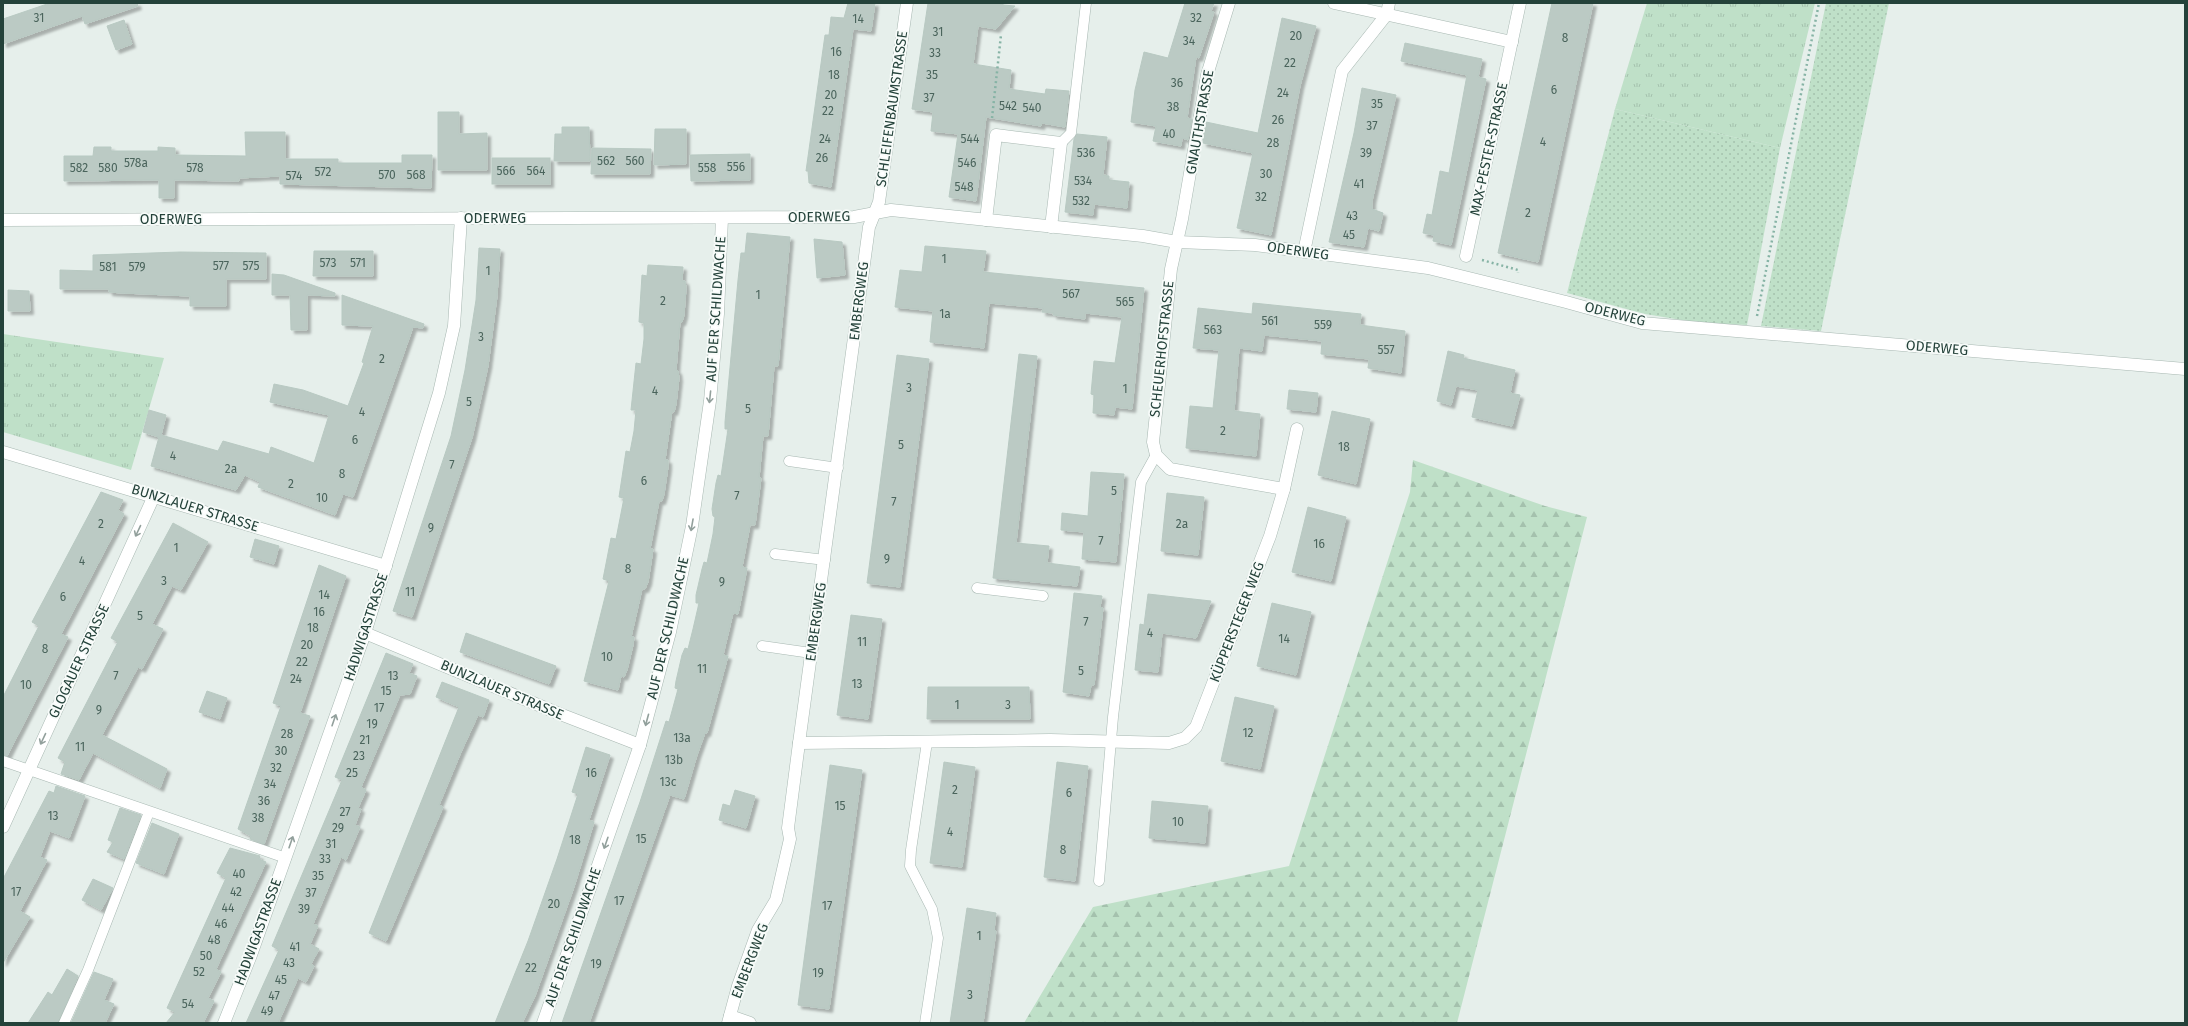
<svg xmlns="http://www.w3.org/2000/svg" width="2188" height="1026" font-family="'Fira Sans',sans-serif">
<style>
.grass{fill:url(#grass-dots)}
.forest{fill:url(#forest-firs)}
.park{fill:url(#park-tufts)}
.building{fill:#bbcac4;stroke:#b8c9c2;filter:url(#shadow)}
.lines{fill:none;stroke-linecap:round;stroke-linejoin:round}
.service-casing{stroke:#a8b8b2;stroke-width:11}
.minor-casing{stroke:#a8b8b2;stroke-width:13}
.path{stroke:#86b3a5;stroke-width:2.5;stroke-dasharray:2 3;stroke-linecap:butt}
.service{stroke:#fff;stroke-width:10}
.minor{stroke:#fff;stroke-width:12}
.oneway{stroke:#92a09c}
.labels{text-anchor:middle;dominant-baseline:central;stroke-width:3.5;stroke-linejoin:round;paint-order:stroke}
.number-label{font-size:12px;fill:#4a645c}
.street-label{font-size:14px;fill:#24423a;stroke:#f7fbf9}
</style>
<defs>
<pattern id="grass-dots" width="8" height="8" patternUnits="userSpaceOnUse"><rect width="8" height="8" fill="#bfe0c8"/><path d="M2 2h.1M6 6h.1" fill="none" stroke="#a4c1ad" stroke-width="1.8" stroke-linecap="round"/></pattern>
<pattern id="forest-firs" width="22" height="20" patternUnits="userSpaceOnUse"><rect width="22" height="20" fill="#bfe0c8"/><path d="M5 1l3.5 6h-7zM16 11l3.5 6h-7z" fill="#a4c1ad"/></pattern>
<pattern id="park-tufts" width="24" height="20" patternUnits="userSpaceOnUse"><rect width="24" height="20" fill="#bfe0c8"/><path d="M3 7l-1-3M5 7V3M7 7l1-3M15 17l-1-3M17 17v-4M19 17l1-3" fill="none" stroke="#a4c1ad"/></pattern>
<filter id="shadow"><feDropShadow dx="3.5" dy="3.5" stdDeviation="1" flood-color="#0004"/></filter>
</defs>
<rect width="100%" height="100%" fill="#e6efeb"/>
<!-- grass -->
<g class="grass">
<polygon points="1826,3 1889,3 1821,331 1761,326"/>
<polygon points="1615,109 1780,148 1747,325 1700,323 1645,314 1567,293"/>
</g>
<!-- forest -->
<polygon class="forest" points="1413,460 1545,506 1587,517 1457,1023 1024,1023 1093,907 1289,866 1410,492"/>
<!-- park -->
<g class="park">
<polygon points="1647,3 1815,3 1780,148 1615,109"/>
<polygon points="3,334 164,358 131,470 3,432"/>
</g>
<!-- building -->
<g class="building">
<polygon points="50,3 137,3 138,6 85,24 82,16 3,44 3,19"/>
<polygon points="848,3 875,3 871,31 853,29 831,187 809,183 808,171 806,171 825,35 829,35 831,17 844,18"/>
<polygon points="928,3 1003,3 1003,5 1015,6 996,29 978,26 973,64 1011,70 1009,89 1045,94 1046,89 1069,91 1065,127 1042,123 1041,126 986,117 976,201 949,197 958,134 931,131 933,112 912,109"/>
<polygon points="1185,3 1214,3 1211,11 1214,12 1199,58 1196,57 1187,118 1192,119 1188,140 1182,138 1181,146 1153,141 1156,126 1131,122 1135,90 1144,52 1168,58"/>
<polygon points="1552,3 1593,3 1538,262 1498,253"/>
<polygon points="1282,18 1316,26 1300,86 1271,235 1237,228 1253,153 1203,143 1206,122 1258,133"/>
<polygon points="124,20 132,44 116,50 107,26"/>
<polygon points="1405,43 1482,59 1478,77 1486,79 1451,245 1433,241 1434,235 1423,233 1427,214 1432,215 1440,171 1449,173 1467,75 1401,61"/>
<polygon points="1362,88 1396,95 1372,201 1372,209 1383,213 1379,231 1368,228 1364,247 1329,242 1354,133"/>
<polygon points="438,112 459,112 459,134 487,133 487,170 438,170"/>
<polygon points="562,127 589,127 590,161 554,161 555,134 562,134"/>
<polygon points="655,129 686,129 686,164 654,165"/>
<polygon points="245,132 285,132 285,159 338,159 338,163 402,163 402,155 432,155 431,188 280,184 280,176 239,178 239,181 174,180 174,198 159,198 159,180 64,181 64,156 93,156 94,147 111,147 111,151 158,151 158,147 175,148 175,155 246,156"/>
<polygon points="1077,134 1107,137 1103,175 1109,176 1109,180 1129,182 1127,208 1094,204 1093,215 1065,212 1074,139"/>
<polygon points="592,148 651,149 650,174 591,174"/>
<polygon points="750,154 750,180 691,181 690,155"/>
<rect x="492" y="158" width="58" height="26"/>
<polygon points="747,233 790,237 778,366 774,366 768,436 763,436 759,478 761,478 755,525 750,525 742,567 747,568 738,614 733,613 723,655 728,656 707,733 705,733 697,755 684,799 670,795 589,1023 562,1023 640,802 666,721 669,722 678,689 675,688 676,681 682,655 685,648 688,649 693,629 699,603 696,603 696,595 702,569 704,562 707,563 713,534 715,517 713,516 712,509 716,483 718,475 721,476 728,429 725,429 725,422 738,280 741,253 745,253"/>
<polygon points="814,239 842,242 845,275 817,278"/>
<polygon points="925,246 986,251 983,272 1144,288 1132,409 1115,407 1114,415 1093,413 1094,395 1091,394 1094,361 1115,363 1122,317 1085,313 1085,319 1053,315 1054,313 1042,312 1043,308 989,303 984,348 930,342 933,311 895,307 900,270 922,272"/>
<polygon points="479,248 500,249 497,296 488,366 472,438 412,617 393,611 451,436 465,370 476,300"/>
<polygon points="314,251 373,251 373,276 313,276"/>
<polygon points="180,252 266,253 266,279 226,279 226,306 190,306 190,296 123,293 109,292 109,289 60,289 60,270 93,271 93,255"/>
<polygon points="648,265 683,267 682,281 685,281 686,288 684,315 682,322 680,322 676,370 678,371 679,378 676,404 674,412 672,411 665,460 668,460 668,467 664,494 662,501 659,501 650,549 653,549 652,556 648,582 645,589 642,589 631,637 634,637 633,645 627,670 624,677 621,676 618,690 584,681 609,581 603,579 611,538 616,539 624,498 619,497 626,451 630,452 634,431 636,410 631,410 636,363 641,364 644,339 644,323 639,322 642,275 647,276"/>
<polygon points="272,274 284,275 335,293 335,296 307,295 307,330 291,330 290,295 272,295"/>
<polygon points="8,290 29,291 30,311 8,311"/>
<polygon points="342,295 424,324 423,328 413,327 353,497 343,494 335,515 258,487 260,482 245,475 236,490 151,466 159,437 143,432 149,410 166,415 161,435 218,451 223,441 269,454 271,447 314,463 329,415 270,402 274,384 303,390 348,406 364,363 362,362 373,326 342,325"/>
<polygon points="1253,303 1361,314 1360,325 1405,331 1401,373 1368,368 1369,359 1321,354 1322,341 1264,335 1262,351 1239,348 1234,411 1260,414 1256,456 1186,448 1190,406 1213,408 1219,350 1193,348 1198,308 1252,314"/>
<polygon points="1448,351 1464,355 1463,358 1515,370 1510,393 1520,395 1512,426 1472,417 1478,390 1456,386 1451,405 1437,401"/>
<polygon points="1019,354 1037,356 1016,543 1049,546 1047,563 1080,567 1077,586 993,578"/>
<polygon points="897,355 929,359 900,587 867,583"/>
<polygon points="1289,390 1318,393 1316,412 1287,409"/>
<polygon points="1332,411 1370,419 1356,484 1318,475"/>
<polygon points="1091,472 1124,474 1116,562 1082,559 1084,532 1061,530 1062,513 1088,516"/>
<polygon points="101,492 123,500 118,510 124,514 61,634 68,637 7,756 3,755 3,697 39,626 32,622"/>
<polygon points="1167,493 1204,497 1198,555 1161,551"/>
<polygon points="1308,507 1346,517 1331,581 1292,572"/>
<polygon points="173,523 208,542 181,590 172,586 152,624 163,629 142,669 138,667 102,735 167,769 160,788 93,753 79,780 61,774 65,762 58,758 118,642 111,638"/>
<polygon points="255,539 279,546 274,564 250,557"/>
<polygon points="319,565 346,576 300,713 310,716 264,844 250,839 251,836 238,829 281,706 273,703"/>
<polygon points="1074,593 1102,596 1100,607 1103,608 1094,685 1091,685 1089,696 1063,692"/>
<polygon points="1148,594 1211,601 1196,638 1162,633 1158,672 1135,670 1140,624 1144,625"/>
<polygon points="1272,603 1311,612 1296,675 1257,666"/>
<polygon points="851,615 882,619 868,719 837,715"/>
<polygon points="466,633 556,666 549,684 460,652"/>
<polygon points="386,653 413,664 409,673 417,676 410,694 400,695 361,787 366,790 358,808 361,809 355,825 360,827 346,860 341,857 313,924 318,926 310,944 319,949 311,964 314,966 306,982 298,978 278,1023 246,1023 279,950 272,946 342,780 335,777"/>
<polygon points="442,682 489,700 483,717 478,715 461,752 439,805 443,807 386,941 369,933 459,707 436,697"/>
<polygon points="928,687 1029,687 1030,719 927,719"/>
<polygon points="207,691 227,698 220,719 199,712"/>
<polygon points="1235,697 1274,706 1260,769 1221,761"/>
<polygon points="586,747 610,755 589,820 594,822 574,887 535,996 522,1023 495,1023 528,941 557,859 578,794 572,792"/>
<polygon points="944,762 975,767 962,867 930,863"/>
<polygon points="1057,762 1088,766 1075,881 1044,877"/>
<polygon points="830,765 862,770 829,1009 798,1005"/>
<polygon points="56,786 85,796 69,838 50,831 40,857 47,860 20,911 30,917 3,963 3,879 49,791 54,793"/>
<polygon points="735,790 755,796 746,828 719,820 723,804 730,806"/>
<polygon points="1152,801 1208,806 1205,843 1149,838"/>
<polygon points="120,808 141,815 124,859 107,852 113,842 108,840"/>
<polygon points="152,823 179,834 164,874 136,863"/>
<polygon points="230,848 260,856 259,859 266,862 216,969 221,972 208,998 214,1001 203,1023 166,1023 175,1012 167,1008 226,878 217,873"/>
<polygon points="93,879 113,888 101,910 82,900"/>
<polygon points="967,908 996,913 994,930 996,931 983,1023 950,1023"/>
<polygon points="67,969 78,976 58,1023 28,1023 48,992 52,995"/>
<polygon points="94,972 113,979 104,1000 114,1004 105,1023 71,1023"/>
</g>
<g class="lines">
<!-- service casing -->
<g class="service-casing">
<g id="service">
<polyline points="1061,143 1071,133 1086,3"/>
<polyline points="789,461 838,468"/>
<polyline points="775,554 825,560"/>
<polyline points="977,588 1043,596"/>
<polyline points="762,646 811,653"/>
<polyline points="3,761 286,858"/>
<polyline points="1099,881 1113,717 1141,482 1156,455"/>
<polyline points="64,1023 88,970 149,812"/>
<polyline points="925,1023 938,938 932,909 910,866 911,850 927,742"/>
</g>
</g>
<!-- minor casing -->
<g class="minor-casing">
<g id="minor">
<polyline points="1229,3 1207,75 1182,219 1171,269 1153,442 1156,455 1170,469 1284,489"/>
<polyline points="1334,3 1512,42"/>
<polyline points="3,220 854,217 891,210 1143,236 1177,242 1255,245 1428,268 1566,302 1642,323 2185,369"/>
<polyline points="986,220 996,135 1061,143 1051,227"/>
<polyline points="1304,252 1342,71 1387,14 1389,3"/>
<polyline points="1466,256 1520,3"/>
<polyline points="3,452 386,566"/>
<polyline points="365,633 560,714 640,745"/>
<polyline points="799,743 1050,740 1169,743 1185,738 1196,727 1270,536 1284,489 1297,429"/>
<polyline points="3,827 154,496"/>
<polyline points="730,1016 750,1023"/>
<polyline points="224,1023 251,955 365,633 439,393 454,326 461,218"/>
<polyline points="543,1023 640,745 670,632 692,526 710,401 718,314 722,218"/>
<polyline points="728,1023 738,986 758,930 776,900 790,839 788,828 799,743 869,227 879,202 907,3"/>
</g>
</g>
<!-- path -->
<g class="path">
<polyline points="992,118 1001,35"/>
<polyline points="1482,260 1518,270 1518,273"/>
<polyline points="1757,316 1819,3"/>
</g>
<!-- service -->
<use href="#service" class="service"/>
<!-- minor -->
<use href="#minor" class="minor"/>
</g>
<!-- one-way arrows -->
<defs><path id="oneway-shaft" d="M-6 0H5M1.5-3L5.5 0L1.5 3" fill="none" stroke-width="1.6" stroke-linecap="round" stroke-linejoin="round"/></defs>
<g class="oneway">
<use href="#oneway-shaft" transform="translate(710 397) rotate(96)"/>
<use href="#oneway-shaft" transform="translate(692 525) rotate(100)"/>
<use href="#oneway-shaft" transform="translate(138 531) rotate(115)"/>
<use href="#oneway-shaft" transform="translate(334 720) rotate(-71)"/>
<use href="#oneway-shaft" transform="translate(647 720) rotate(105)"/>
<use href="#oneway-shaft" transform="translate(43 739) rotate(115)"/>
<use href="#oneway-shaft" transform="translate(291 842) rotate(-71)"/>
<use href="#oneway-shaft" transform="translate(606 843) rotate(109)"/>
</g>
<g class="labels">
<!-- number labels -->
<g class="number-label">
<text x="39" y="18">31</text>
<text x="1196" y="18">32</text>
<text x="858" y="19">14</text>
<text x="938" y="32">31</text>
<text x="1296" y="36">20</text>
<text x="1565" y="38">8</text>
<text x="1189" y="41">34</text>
<text x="836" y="52">16</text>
<text x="935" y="53">33</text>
<text x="1290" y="63">22</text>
<text x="834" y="75">18</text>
<text x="932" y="75">35</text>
<text x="1177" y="83">36</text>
<text x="1554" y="90">6</text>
<text x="1283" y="93">24</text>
<text x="831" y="95">20</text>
<text x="929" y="98">37</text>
<text x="1377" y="104">35</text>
<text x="1008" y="106">542</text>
<text x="1173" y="107">38</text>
<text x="1032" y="108">540</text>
<text x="828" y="111">22</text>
<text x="1278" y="120">26</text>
<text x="1372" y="126">37</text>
<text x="1169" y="134">40</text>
<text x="825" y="139">24</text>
<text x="970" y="139">544</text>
<text x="1543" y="142">4</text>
<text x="1273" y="143">28</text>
<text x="1086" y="153">536</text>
<text x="1366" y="153">39</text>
<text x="822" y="158">26</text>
<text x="606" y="161">562</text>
<text x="635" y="161">560</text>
<text x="136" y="163">578a</text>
<text x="967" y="163">546</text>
<text x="736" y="167">556</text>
<text x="79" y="168">582</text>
<text x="108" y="168">580</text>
<text x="195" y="168">578</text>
<text x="707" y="168">558</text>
<text x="506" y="171">566</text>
<text x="536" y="171">564</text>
<text x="323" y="172">572</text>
<text x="1266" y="174">30</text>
<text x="387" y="175">570</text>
<text x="416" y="175">568</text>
<text x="294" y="176">574</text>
<text x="1083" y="181">534</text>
<text x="1359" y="184">41</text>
<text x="964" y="187">548</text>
<text x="1261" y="197">32</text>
<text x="1081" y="201">532</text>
<text x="1528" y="213">2</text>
<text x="1352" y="216">43</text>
<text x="1349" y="235">45</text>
<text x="944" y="259">1</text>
<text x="328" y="263">573</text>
<text x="358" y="263">571</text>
<text x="221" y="266">577</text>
<text x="251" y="266">575</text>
<text x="108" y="267">581</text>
<text x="137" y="267">579</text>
<text x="488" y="271">1</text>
<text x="1071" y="294">567</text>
<text x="758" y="295">1</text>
<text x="663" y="301">2</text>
<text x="1125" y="302">565</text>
<text x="945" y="314">1a</text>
<text x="1270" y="321">561</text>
<text x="1323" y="325">559</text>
<text x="1213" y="330">563</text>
<text x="481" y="337">3</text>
<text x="1386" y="350">557</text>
<text x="382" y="359">2</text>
<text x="909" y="388">3</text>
<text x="1125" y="389">1</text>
<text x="655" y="391">4</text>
<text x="469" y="402">5</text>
<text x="748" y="409">5</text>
<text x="362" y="412">4</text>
<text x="1223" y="431">2</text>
<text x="355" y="440">6</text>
<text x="901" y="445">5</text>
<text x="1344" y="447">18</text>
<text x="173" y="456">4</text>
<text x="452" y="465">7</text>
<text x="231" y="469">2a</text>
<text x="342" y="474">8</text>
<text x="644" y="481">6</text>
<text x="291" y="484">2</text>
<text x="1114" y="491">5</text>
<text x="737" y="496">7</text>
<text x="322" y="498">10</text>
<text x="894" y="502">7</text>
<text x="101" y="524">2</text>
<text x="1182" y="524">2a</text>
<text x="431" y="528">9</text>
<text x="1101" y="541">7</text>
<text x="1319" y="544">16</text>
<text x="176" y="548">1</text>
<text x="887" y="559">9</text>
<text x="82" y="561">4</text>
<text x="628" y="569">8</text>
<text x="164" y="581">3</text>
<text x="722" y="582">9</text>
<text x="410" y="592">11</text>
<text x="324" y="595">14</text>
<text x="63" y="597">6</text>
<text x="319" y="612">16</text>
<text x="140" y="616">5</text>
<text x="1086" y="622">7</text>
<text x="313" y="628">18</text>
<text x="1150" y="633">4</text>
<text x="1284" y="639">14</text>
<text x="862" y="642">11</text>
<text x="307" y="645">20</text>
<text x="45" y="649">8</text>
<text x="607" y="657">10</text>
<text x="302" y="662">22</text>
<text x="702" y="669">11</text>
<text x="1081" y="671">5</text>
<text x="116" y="676">7</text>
<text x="393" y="676">13</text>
<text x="296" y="679">24</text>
<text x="857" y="684">13</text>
<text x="26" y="685">10</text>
<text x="386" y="691">15</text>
<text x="957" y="705">1</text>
<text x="1008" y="705">3</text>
<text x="379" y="708">17</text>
<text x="99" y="710">9</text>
<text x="372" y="724">19</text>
<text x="1248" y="733">12</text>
<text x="287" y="734">28</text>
<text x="682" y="738">13a</text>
<text x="365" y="740">21</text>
<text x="80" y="747">11</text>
<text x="281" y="751">30</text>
<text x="359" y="756">23</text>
<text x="674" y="760">13b</text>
<text x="276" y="768">32</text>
<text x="352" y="773">25</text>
<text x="591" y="773">16</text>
<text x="668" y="782">13c</text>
<text x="270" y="784">34</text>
<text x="955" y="790">2</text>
<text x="1069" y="793">6</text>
<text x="264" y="801">36</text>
<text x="840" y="806">15</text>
<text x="345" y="812">27</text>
<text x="53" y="816">13</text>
<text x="258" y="818">38</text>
<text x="1178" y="822">10</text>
<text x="338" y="828">29</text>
<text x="950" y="832">4</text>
<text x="641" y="839">15</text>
<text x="575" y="840">18</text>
<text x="331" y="844">31</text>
<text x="1063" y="850">8</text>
<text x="325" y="859">33</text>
<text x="239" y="874">40</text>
<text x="318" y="876">35</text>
<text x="16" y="892">17</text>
<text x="236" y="892">42</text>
<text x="311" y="893">37</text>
<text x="619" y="901">17</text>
<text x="554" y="904">20</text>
<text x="827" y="906">17</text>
<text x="228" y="908">44</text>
<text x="304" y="909">39</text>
<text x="221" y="924">46</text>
<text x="979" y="936">1</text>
<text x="214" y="940">48</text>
<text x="295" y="947">41</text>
<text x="206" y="956">50</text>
<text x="289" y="963">43</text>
<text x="596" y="964">19</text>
<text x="531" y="968">22</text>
<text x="199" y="972">52</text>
<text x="818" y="973">19</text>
<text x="281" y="980">45</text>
<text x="970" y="995">3</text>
<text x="274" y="996">47</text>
<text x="188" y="1004">54</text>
<text x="267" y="1011">49</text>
</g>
<!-- street labels -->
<g class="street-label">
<text transform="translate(892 109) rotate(-82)">SCHLEIFENBAUMSTRASSE</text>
<text transform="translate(1200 122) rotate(-80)">GNAUTHSTRASSE</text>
<text transform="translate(1489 149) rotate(-78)">MAX-PESTER-STRASSE</text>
<text transform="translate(819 217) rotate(-1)">ODERWEG</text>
<text x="495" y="218">ODERWEG</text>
<text x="171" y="219">ODERWEG</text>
<text transform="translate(1298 251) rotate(8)">ODERWEG</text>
<text transform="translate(859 301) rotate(-83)">EMBERGWEG</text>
<text transform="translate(716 309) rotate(-86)">AUF DER SCHILDWACHE</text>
<text transform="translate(1615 314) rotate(14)">ODERWEG</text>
<text transform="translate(1937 348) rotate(5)">ODERWEG</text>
<text transform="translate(1162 349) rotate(-84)">SCHEUERHOFSTRASSE</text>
<text transform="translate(195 508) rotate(17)">BUNZLAUER STRASSE</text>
<text transform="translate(816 622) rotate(-82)">EMBERGWEG</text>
<text transform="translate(1237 622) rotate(-69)">KÜPPERSTEGER WEG</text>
<text transform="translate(366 627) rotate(-72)">HADWIGASTRASSE</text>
<text transform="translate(668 628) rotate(-77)">AUF DER SCHILDWACHE</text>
<text transform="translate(79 661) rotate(-65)">GLOGAUER STRASSE</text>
<text transform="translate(502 690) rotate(23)">BUNZLAUER STRASSE</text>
<text transform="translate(258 932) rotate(-70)">HADWIGASTRASSE</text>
<text transform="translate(573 937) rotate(-71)">AUF DER SCHILDWACHE</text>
<text transform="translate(750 961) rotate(-69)">EMBERGWEG</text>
</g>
</g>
<!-- border -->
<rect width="2188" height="1026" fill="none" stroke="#24423a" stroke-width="8"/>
</svg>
